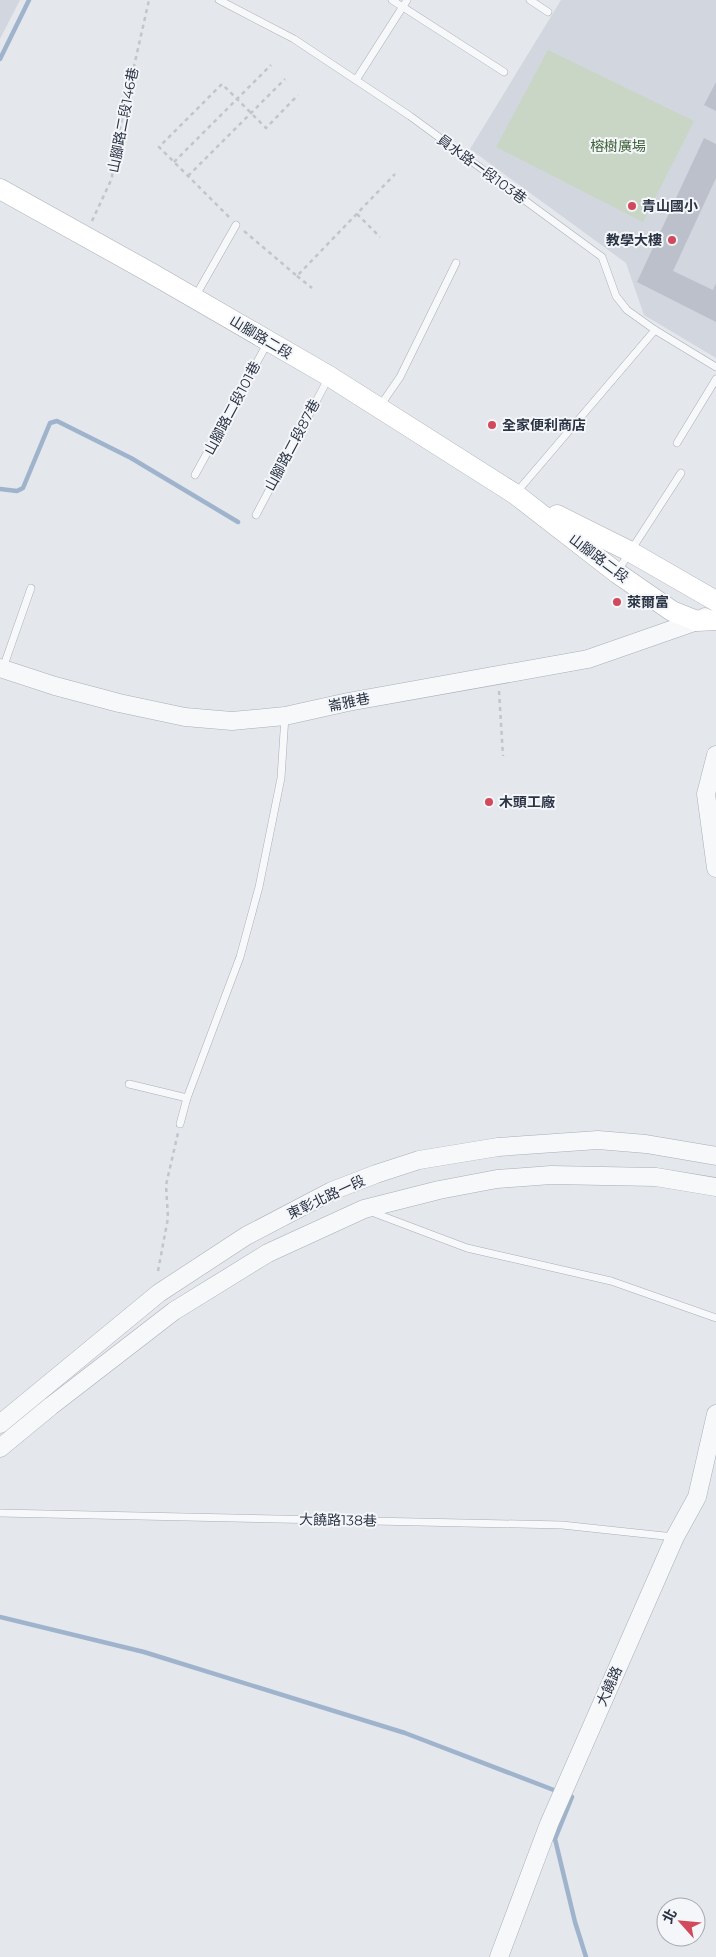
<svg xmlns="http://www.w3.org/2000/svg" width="716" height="1957" font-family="Montserrat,'Noto Sans TC',sans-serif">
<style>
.built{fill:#d2d6de}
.green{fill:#c9d6c5}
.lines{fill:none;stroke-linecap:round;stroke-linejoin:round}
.stream{stroke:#9fb4cc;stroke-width:4.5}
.building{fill:#bbc0ca}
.service-casing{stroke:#a9aeb7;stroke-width:8}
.tertiary-casing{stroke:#a9aeb7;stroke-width:19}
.secondary-casing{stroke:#a9aeb7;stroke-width:21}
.path{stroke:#c2c5cb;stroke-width:2.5;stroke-dasharray:4 4;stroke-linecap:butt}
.service{stroke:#f7f8fa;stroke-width:7}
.tertiary{stroke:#f7f8fa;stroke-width:18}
.secondary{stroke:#fff;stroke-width:20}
.poi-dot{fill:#d1495b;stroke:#f4f6f9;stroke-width:2}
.labels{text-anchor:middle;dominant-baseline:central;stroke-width:4;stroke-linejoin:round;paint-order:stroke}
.street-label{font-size:14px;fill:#2b3445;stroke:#f4f6f9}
.park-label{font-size:14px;fill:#3f6138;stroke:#f4f6f9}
.poi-label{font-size:14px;font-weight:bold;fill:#2b3445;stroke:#f4f6f9;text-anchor:start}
</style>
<rect width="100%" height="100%" fill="#e4e7ec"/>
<!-- built -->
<g class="built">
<polygon points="0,0 20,0 0,39"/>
<polygon points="561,0 716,0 716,358 644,315 626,263 470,149"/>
</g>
<!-- green -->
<polygon class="green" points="548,50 694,121 643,222 496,147"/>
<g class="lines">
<!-- stream -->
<g class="stream">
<polyline points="0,59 29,0"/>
<polyline points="0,489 17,491 23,488 50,423 57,421 131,458 238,522"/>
<polyline points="0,1617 144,1652 405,1733 559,1792"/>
<polyline points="566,1795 572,1797 555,1839 575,1922 586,1957"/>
</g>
</g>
<!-- building -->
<g class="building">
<polygon points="716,82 716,111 704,105"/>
<polygon points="704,138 716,144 716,178 673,271 713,290 716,283 716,322 637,282"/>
</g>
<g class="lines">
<!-- service casing -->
<g class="service-casing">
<g id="service">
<polyline points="219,0 294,39 410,116 602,257 616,296 627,310 655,330 716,367"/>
<polyline points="392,0 504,72"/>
<polyline points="530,0 548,12"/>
<polyline points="356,80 407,0"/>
<polyline points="195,297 236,225"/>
<polyline points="380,406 400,377 456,263"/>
<polyline points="677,443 716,379"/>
<polyline points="195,475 268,342"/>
<polyline points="516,493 655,330"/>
<polyline points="256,515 329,377"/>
<polyline points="617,572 681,473"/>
<polyline points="3,668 31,588"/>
<polyline points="129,1084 187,1098"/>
<polyline points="180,1124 187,1098 240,957 259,887 281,778 285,716"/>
<polyline points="369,1211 467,1248 611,1281 716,1318"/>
<polyline points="0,1513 562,1525 674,1537"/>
</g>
</g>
<!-- tertiary casing -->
<g class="tertiary-casing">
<g id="tertiary">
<polyline points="0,668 55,686 119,703 185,717 232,721 285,716 348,702 588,659 697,621 705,617"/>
<polyline points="716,755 706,794 716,868"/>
<polyline points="0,1424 159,1293 246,1236 332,1191 376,1174 419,1160 498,1147 598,1140 646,1144 716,1156"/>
<polyline points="0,1448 51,1406 174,1311 268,1253 364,1209 439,1190 497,1179 551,1175 656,1177 716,1187"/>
<polyline points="499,1957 549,1824 675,1537 697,1497 716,1414"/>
</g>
</g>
<!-- secondary casing -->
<g class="secondary-casing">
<g id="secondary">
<polyline points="0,189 151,273 329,376 515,494 617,573 672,611 697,621 716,620"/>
<polyline points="557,515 629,551 716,601"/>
</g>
</g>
<!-- path -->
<g class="path">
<polyline points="174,162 271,65"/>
<polyline points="188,176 285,79"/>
<polyline points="357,214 380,237"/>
<polyline points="229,217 159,147 222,84 266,128 298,95"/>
<polyline points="92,221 112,178 113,159 149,0"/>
<polyline points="244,231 297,276 395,174"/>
<polyline points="297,276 312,288"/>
<polyline points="499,691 503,756"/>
<polyline points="158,1271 168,1218 166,1185 178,1133"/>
</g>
<!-- service -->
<use href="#service" class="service"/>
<!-- tertiary -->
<use href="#tertiary" class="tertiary"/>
<!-- secondary -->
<use href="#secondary" class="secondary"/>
</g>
<!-- markers -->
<g class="poi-dot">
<circle cx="632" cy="206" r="5"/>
<circle cx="672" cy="240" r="5"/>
<circle cx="492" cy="425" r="5"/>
<circle cx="617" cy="602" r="5"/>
<circle cx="489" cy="802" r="5"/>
</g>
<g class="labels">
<!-- street labels -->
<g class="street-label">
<text transform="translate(123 120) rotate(-79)">山腳路二段146巷</text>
<text transform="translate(482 169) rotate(36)">員水路一段103巷</text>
<text transform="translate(261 337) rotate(31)">山腳路二段</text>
<text transform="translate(232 408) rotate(-62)">山腳路二段101巷</text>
<text transform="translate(292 445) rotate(-62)">山腳路二段87巷</text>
<text transform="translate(599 558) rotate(37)">山腳路二段</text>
<text transform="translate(349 702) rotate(-11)">崙雅巷</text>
<text transform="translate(326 1197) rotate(-25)">東彰北路一段</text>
<text transform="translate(338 1520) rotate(1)">大饒路138巷</text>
<text transform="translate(609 1686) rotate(-66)">大饒路</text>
</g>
<!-- park labels -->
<g class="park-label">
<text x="618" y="146">榕樹廣場</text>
</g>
<!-- poi labels -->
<g class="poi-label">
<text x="642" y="206">青山國小</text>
<text x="662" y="240" text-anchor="end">教學大樓</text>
<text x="502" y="425">全家便利商店</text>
<text x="627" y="602">萊爾富</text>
<text x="499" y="802">木頭工廠</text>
</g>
</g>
<!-- north arrow -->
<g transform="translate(681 1922) rotate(297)"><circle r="24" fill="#f4f6f9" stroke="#a4a8b1"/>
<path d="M0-4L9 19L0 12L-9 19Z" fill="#d1495b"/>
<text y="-8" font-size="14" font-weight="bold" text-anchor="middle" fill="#2b3445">北</text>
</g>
</svg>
